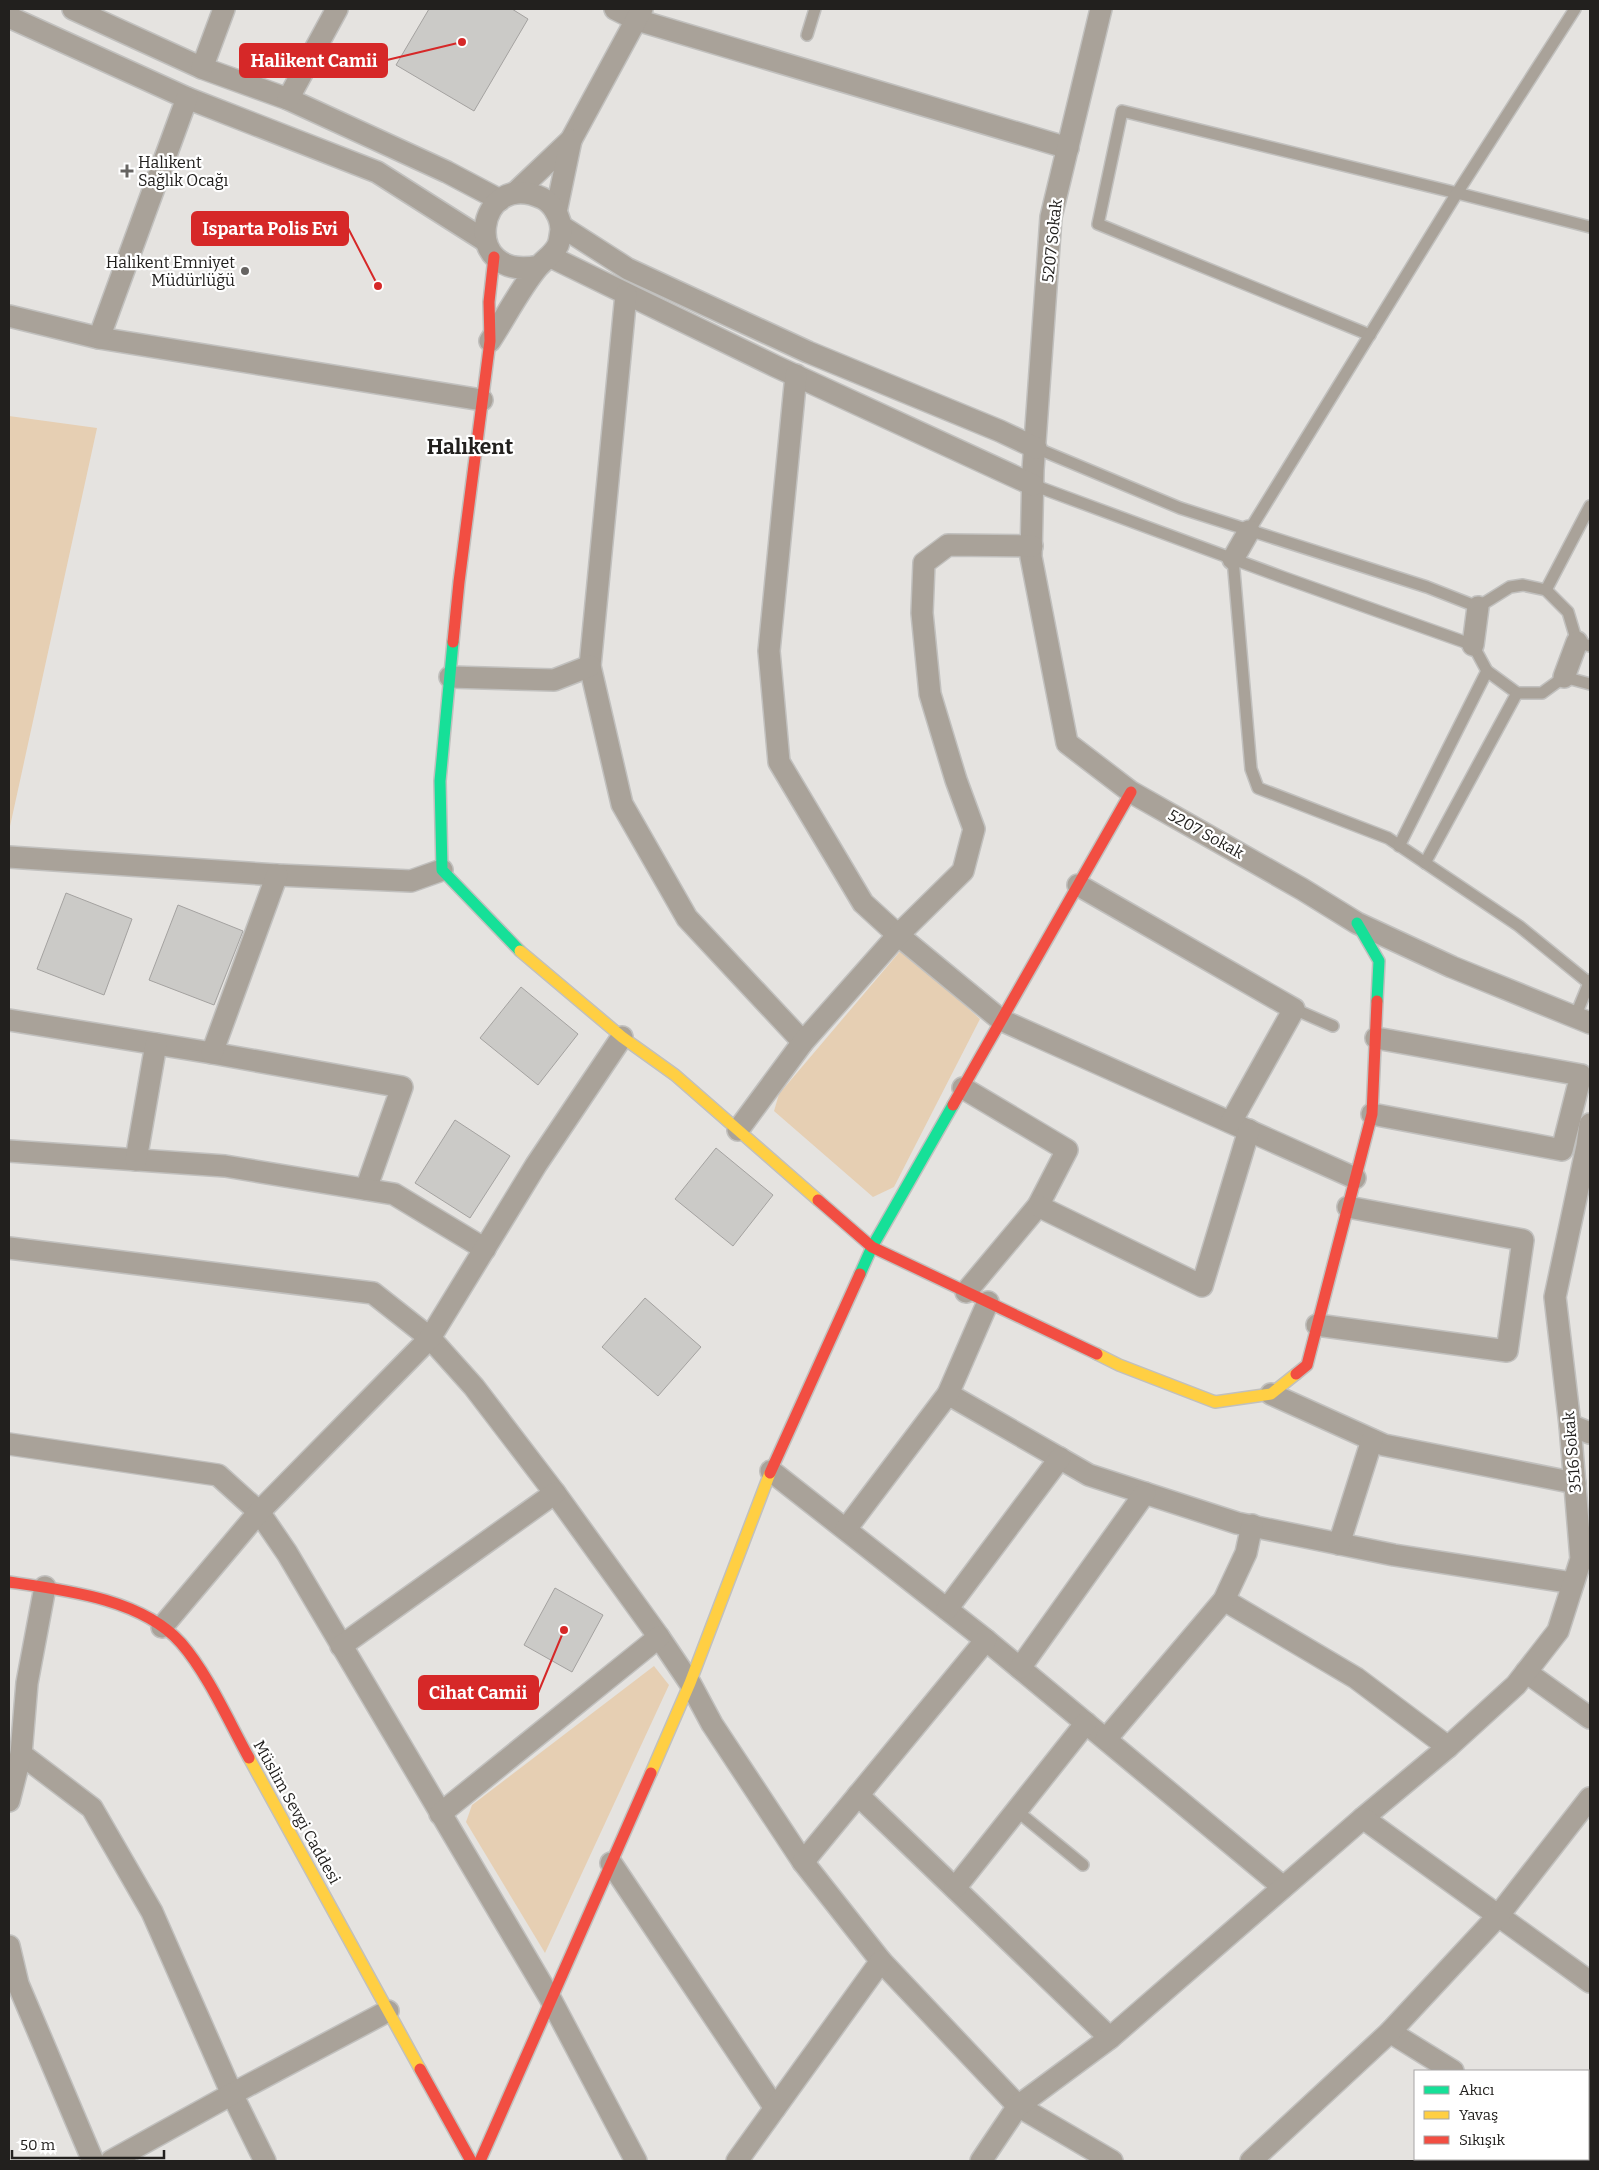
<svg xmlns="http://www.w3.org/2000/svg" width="1599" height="2170" font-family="Bitter,serif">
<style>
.green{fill:#e6cfb3}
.building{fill:#cbcac7;stroke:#a4a2a0}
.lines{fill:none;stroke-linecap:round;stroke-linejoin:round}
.lane-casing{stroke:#c1c0be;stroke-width:14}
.street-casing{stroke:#c1c0be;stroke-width:24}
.fast-casing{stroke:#c1c0be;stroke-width:14}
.slow-casing{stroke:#c1c0be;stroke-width:14}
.jam-casing{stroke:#c1c0be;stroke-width:14}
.lane{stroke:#a9a299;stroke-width:11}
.street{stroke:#a9a299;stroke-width:21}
.fast{stroke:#16e098;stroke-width:11}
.slow{stroke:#ffcf43;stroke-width:11}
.jam{stroke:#f24e42;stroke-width:11}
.poi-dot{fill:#666462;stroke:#fff;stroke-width:2}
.labels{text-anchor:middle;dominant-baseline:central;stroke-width:4.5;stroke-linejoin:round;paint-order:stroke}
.poi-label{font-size:16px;fill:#22201e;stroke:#fff;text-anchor:start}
.street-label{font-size:16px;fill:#22201e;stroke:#fff}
.district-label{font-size:21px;font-weight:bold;fill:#22201e;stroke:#fff}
.leader{fill:none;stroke:#d62828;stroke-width:2}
.callout-dot{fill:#d62828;stroke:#fff;stroke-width:2}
.callout{fill:#d62828;stroke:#d62828;stroke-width:2}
.callout-label{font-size:18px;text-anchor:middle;font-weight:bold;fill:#fff}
</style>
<rect width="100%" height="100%" fill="#e5e3e0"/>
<!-- green -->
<g class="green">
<polygon points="9,416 97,428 9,831"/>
<polygon points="902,949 980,1019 894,1187 873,1197 774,1111 779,1094"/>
<polygon points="654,1666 669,1685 545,1953 466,1822 472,1805"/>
</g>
<!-- building -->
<g class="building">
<polygon points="429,9 512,9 528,19 474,111 396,65"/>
<polygon points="66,893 132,919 104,995 37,969"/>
<polygon points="178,905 243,931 214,1005 149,980"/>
<polygon points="521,987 578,1034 538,1085 480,1038"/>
<polygon points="455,1120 510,1156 470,1218 415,1183"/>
<polygon points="716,1148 773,1195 733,1246 675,1199"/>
<polygon points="645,1298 701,1347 658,1396 602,1347"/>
<polygon points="555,1588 603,1615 572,1672 524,1645"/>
</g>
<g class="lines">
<!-- lane casing -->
<g class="lane-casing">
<g id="lane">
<polyline points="807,35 815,9"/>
<polyline points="1370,335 1098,224 1122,111 1457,193 1575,9"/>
<polyline points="1036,448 1180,508 1427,587 1478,607 1510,587 1523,585 1546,590 1568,612 1577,642 1590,646"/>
<polyline points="1033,485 1282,577 1473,645 1487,671 1517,693 1542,693 1564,677 1590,684"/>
<polyline points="1249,531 1457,193 1590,227"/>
<polyline points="1233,559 1251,769 1258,788 1388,838 1519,926 1589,983 1590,980"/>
<polyline points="1546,590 1590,506"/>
<polyline points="1399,846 1487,671"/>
<polyline points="1425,863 1517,693"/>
<polyline points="1294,1009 1333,1026"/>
<polyline points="1575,1017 1589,983"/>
<polyline points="1017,1811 1083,1865"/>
</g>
</g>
<!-- street casing -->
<g class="street-casing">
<g id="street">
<polyline points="73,9 202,68 288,99 447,172 500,200"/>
<polyline points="615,9 637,20 1068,148"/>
<polyline points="1101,9 1051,217 1033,470 1031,557 1067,743 1131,792 1302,889 1357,923 1452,967 1590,1023"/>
<polyline points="9,17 187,98 377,172 484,240"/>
<polyline points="202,68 224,9"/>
<polyline points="288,99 337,9"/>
<polyline points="515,193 571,140 642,9"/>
<polyline points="556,212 571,140"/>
<polyline points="561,226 628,269 808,352 1000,431 1036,448"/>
<polyline points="551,257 775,366 1033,485"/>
<polyline points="626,294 590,666 622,804 687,918 803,1042"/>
<polyline points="9,316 99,338 482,400"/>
<polyline points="99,338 187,98"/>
<path d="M 490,341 C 505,318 521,287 538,267 C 545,259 553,255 558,245 C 560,240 560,235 561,230 C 561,218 553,203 542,198 C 476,167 458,283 539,266"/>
<polyline points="796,375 769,651 779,762 863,903 898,935 1001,1020 1355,1178"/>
<polyline points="1233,559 1249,531"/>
<polyline points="1473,645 1478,607"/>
<polyline points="450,677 554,680 590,666"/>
<polyline points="1564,677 1577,642"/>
<polyline points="9,857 277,875 411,881 442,870"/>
<polyline points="1078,885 1294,1009 1231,1122"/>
<polyline points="9,1020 212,1053 402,1087 366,1189"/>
<polyline points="212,1053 277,875"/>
<polyline points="963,1088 1067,1150 1038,1206 966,1292"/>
<polyline points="1372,1114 1562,1150 1581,1075 1376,1038"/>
<polyline points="738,1130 803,1042 898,935 963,871 974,829 956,780 930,694 922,613 924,563 948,545 1032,546"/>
<polyline points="9,1151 225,1166 394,1194 485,1249"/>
<polyline points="136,1160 156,1044"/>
<polyline points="1038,1206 1202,1286 1249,1130"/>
<polyline points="9,1248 373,1293 430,1338 474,1387 555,1493 659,1637 690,1683 712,1724 803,1862 881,1961 1018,2106 1112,2161"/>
<polyline points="1317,1325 1507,1351 1523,1240 1348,1207"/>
<polyline points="948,1394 1089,1475 1237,1523 1394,1555 1573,1583"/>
<polyline points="1271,1394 1384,1445 1575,1483"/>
<polyline points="1570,1425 1590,1433"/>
<polyline points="9,1444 218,1475 259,1512 287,1553 550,1998 636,2161"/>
<polyline points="771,1471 986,1640 1283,1887"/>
<polyline points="846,1529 948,1394 988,1302"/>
<polyline points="1339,1544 1372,1440"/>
<polyline points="1224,1600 1356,1678 1448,1747"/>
<polyline points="947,1609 1060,1458"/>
<polyline points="162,1627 259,1512 430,1338 536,1165 622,1037"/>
<polyline points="341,1646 555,1493"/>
<polyline points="1020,1668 1145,1493"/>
<polyline points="1526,1672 1590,1718"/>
<polyline points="1106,1739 1224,1600 1246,1553 1252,1525"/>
<polyline points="21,1754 92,1808 152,1912 232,2094 265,2161"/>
<polyline points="858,1795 1110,2038"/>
<polyline points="9,1801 21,1754 27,1683 45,1587"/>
<polyline points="440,1814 659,1637"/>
<polyline points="1363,1818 1448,1747 1516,1685 1558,1631 1581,1559 1570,1425 1555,1297 1587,1146 1590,1124"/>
<polyline points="803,1862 986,1640"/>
<polyline points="611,1863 775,2108"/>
<polyline points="955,1888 1086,1723"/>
<polyline points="9,1946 18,1984 93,2161"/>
<polyline points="1390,2032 1453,2071"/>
<polyline points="1588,2156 1590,2158"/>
<polyline points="111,2161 232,2094 388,2011"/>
<polyline points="737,2161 881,1961"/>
<polyline points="981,2161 1018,2106 1110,2038 1363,1818 1590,1982"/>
<polyline points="1251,2161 1390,2032 1498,1916 1590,1798"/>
</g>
</g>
<!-- fast casing -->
<g class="fast-casing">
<g id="fast">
<polyline points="453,642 440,781 442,870 520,951"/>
<polyline points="1357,923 1379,961 1377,1001"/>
<polyline points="860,1274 872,1247 953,1105"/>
</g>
</g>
<!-- slow casing -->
<g class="slow-casing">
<g id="slow">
<polyline points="520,951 622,1037 675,1075 818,1200"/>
<polyline points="1097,1354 1119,1365 1215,1402 1271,1394 1296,1374"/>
<polyline points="249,1758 420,2069"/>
<polyline points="651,1773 690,1683 770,1473"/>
</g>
</g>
<!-- jam casing -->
<g class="jam-casing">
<g id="jam">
<polyline points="453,642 459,582 490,341 489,302 494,257"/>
<polyline points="953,1105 1131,792"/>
<polyline points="818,1200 872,1247 1097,1354"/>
<polyline points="1296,1374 1307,1365 1372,1114 1377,1001"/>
<polyline points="770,1473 860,1274"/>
<path d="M 9,1582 C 65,1590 142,1599 181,1643 C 208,1674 229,1722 249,1758"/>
<polyline points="420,2069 471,2161"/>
<polyline points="480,2161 651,1773"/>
</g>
</g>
<!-- lane -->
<use href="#lane" class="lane"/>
<!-- street -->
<use href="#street" class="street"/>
<!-- fast -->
<use href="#fast" class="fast"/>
<!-- slow -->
<use href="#slow" class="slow"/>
<!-- jam -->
<use href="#jam" class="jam"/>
</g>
<!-- markers -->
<g class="poi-dot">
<path d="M124.5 163.5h5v5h5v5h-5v5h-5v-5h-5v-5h5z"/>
<circle cx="245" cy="271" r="5"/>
</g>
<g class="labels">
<!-- poi labels -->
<g class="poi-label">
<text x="138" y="162">Halıkent<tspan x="138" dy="18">Sağlık Ocağı</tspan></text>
<text x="235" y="262" text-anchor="end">Halıkent Emniyet<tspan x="235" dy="18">Müdürlüğü</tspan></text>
</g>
<!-- street labels -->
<g class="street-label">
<text transform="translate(1052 241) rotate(-84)">5207 Sokak</text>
<text transform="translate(1206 834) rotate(29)">5207 Sokak</text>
<text transform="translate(1572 1452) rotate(-95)">3516 Sokak</text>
<text transform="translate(297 1812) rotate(61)">Müslim Sevgi Caddesi</text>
</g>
<!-- district labels -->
<g class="district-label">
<text x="470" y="447">Halıkent</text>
</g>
</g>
<!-- callouts -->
<path class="leader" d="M462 42L387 60M378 286L348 228M564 1630L538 1693"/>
<g class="callout-dot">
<circle cx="462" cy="42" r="5"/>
<circle cx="378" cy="286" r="5"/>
<circle cx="564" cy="1630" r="5"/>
</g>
<g class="callout">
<rect x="240" y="44" width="147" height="33" rx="5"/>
<rect x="192" y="212" width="156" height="33" rx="5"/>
<rect x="419" y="1676" width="119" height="33" rx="5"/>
</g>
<g class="callout-label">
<text x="314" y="67">Halikent Camii</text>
<text x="270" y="235">Isparta Polis Evi</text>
<text x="478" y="1699">Cihat Camii</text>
</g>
<!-- border -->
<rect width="1599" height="2170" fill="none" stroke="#22201e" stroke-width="20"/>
<!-- legend -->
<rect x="1414" y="2070" width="175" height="90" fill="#ffffff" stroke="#a7a6a5"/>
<rect x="1424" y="2086" width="25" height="8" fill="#16e098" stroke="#a7a6a5"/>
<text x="1459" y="2095" font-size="15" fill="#22201e">Akıcı</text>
<rect x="1424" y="2111" width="25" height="8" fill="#ffcf43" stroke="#a7a6a5"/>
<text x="1459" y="2120" font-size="15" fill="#22201e">Yavaş</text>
<rect x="1424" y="2136" width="25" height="8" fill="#f24e42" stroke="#a7a6a5"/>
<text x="1459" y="2145" font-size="15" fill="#22201e">Sıkışık</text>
<!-- scale -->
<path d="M12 2150v8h152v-8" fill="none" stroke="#22201e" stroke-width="2.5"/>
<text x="20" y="2150" font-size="15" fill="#22201e" stroke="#ffffff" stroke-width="4" paint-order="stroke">50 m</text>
</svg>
